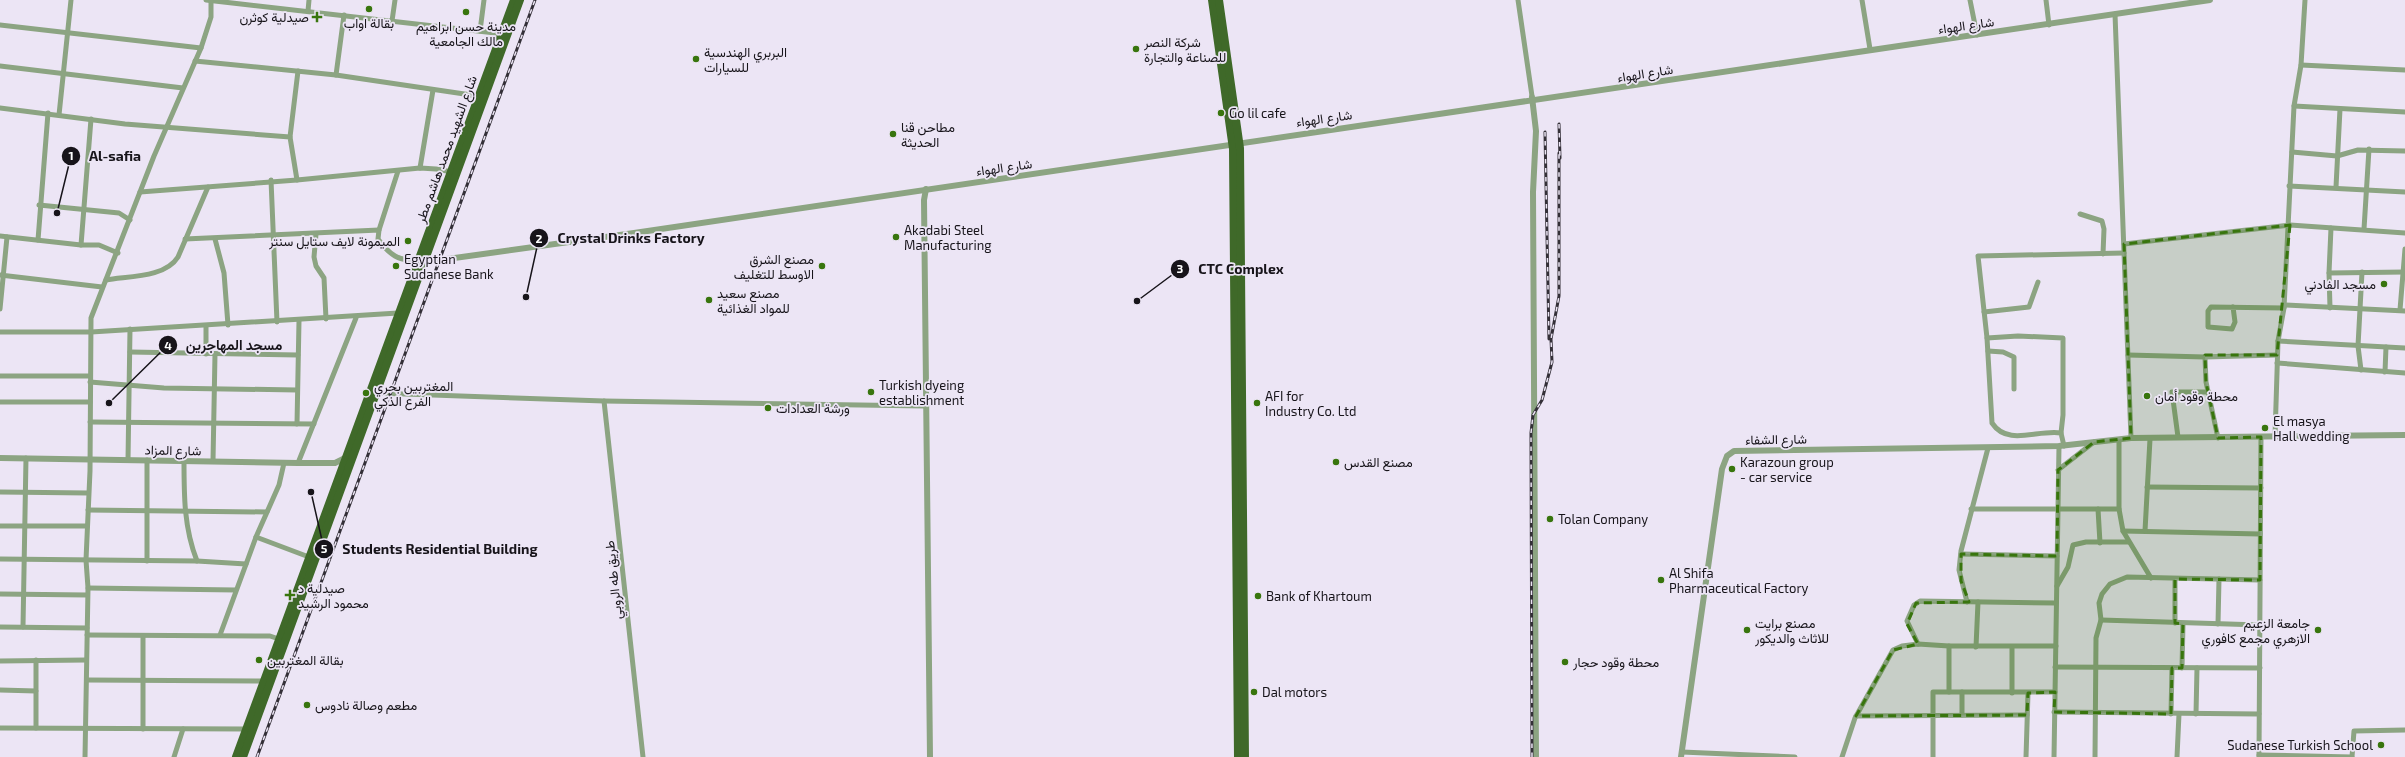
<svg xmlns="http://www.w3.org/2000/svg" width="2405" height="757" font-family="'Exo 2',Vazirmatn,sans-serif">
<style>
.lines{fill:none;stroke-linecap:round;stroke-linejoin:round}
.minor{stroke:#8ca482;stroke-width:5}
.tertiary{stroke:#8ca482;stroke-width:6}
.primary{stroke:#3f6929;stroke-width:8}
.rail-casing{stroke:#332f37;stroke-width:3}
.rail{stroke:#ece5f5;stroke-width:1.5;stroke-dasharray:4.5;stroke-linecap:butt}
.marked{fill:#38750d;fill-opacity:0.2;stroke:#38750d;stroke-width:3;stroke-dasharray:8 5;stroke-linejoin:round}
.poi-dot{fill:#38750d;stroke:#ece5f5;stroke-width:1.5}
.labels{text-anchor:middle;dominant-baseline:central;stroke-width:3.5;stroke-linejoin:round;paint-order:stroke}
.poi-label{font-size:13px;fill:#17141a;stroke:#ece5f5;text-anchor:start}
.street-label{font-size:13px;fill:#17141a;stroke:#ece5f5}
.leader{fill:none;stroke:#17141a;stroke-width:1.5}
.callout-dot{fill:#17141a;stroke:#ece5f5;stroke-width:1.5}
.mark-label{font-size:12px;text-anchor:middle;font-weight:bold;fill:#fff}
.callout-label{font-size:14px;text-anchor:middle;font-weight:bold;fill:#17141a;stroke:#ece5f5;stroke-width:3.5;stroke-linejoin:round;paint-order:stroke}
</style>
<rect width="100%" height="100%" fill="#ece5f5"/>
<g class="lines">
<!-- minor -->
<g class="minor">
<polyline points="206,0 504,34"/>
<polyline points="1518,0 1532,96"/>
<polyline points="1862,0 1870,49"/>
<polyline points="1970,0 1977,35"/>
<polyline points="2046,0 2049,25"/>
<polyline points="308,11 309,0"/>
<polyline points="2115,14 2131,438"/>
<polyline points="392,21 395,0"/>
<polyline points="0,25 201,48"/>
<polyline points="480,31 484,0"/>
<polyline points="195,61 336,75 478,96"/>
<polyline points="2301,65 2405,70"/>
<polyline points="0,66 183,88"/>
<polyline points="336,75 344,15"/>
<polyline points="2294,106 2405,112"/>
<polyline points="0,108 125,124 290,137 297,180 420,168 436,169 452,172"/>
<polyline points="59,115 71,0"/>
<polyline points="290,137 298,71"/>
<polyline points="2292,152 2337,156 2358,150 2405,151"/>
<polyline points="420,168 433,90"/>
<polyline points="271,180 277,322"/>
<polyline points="2289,186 2405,192"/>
<polyline points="2336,187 2340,109"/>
<polyline points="140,192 297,180"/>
<polyline points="39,205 119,213 130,220"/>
<polyline points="2080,214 2102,221 2104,229 2103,254"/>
<polyline points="2364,229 2369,149"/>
<polyline points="379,230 398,171"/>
<polyline points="316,234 314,257 316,266 324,278 326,319"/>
<polyline points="0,236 81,245 99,245 118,253"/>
<path d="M 185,239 L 379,230 L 378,239 C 388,253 400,264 418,258"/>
<polyline points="215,239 224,273 228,325"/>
<polyline points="38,240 48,113"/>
<polyline points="2124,244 2290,225 2405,233"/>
<polyline points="81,245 91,119"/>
<polyline points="2329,273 2405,272"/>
<polyline points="0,275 102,287"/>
<path d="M 106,280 C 128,276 165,278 178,257 L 208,187"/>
<polyline points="2284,305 2405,311"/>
<polyline points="2233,307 2235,322 2232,329 2208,327 2208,311 2211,307 2284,308"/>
<polyline points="2330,308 2329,273 2331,228"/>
<polyline points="0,309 7,237"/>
<polyline points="2400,310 2405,249"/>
<polyline points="1984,312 2029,307 2038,282"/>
<polyline points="206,326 206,354"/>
<polyline points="0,332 91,332 398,313"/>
<polyline points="1987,338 2018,336 2063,338 2063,415 2061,433"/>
<polyline points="2278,341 2405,348"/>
<polyline points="1988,351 2003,352 2014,357 2014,389"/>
<polyline points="130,352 298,355"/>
<polyline points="2128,355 2205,357 2277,355"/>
<polyline points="2205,357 2206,382 2218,438"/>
<polyline points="2277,363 2405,373"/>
<polyline points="2361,370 2358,346 2362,272"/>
<polyline points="2385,372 2386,347"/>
<polyline points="0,376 90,376"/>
<polyline points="90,382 164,388 297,390"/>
<polyline points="376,393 604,401 925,406"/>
<polyline points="604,401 643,757"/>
<polyline points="0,402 90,402"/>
<polyline points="90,422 314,424"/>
<polyline points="297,424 299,321"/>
<polyline points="2275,436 2278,341 2284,308 2294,106 2301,65 2305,0"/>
<polyline points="2178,437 2172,392 2209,392"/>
<polyline points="2119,440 2119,509 2123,531 2151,578"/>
<path d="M 2064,446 L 2061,433 C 2038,429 2008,447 1992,423 L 1987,338 L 1978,256 L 2124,253"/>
<polyline points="128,460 130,329"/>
<path d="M 184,461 C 184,496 184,528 197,561"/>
<polyline points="213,461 215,354"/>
<polyline points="298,463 356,318"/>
<polyline points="2058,470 2094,442"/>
<polyline points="2147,487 2261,488"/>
<polyline points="0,492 88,493"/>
<polyline points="1971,509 2119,509"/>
<polyline points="2098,509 2100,543"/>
<polyline points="88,510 267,512"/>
<polyline points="0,526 87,526"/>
<polyline points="2123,531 2260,534"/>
<polyline points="2145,531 2150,439"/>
<polyline points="256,537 309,557"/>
<polyline points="1961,554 2057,556"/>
<polyline points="0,559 197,561 246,564"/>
<polyline points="147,561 147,460"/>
<polyline points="2057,586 2068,567 2073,545 2086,542 2128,542"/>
<polyline points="88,588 236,590"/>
<polyline points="0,594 87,595"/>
<polyline points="1967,602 1959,570 1961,551 1988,448"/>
<polyline points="2101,620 2260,625"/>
<polyline points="2175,623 2175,579"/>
<polyline points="2218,624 2219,579"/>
<polyline points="0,627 87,628"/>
<polyline points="23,627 26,458"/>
<polyline points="87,635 270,636 279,639"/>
<polyline points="220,635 256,537 279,485 284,463"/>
<polyline points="143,636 143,729"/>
<polyline points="1918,644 1907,621 1914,605 1920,601 2056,603"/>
<polyline points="1949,646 1949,692"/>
<polyline points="1976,647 1978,602"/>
<polyline points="2012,647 2012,693"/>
<polyline points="0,661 86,660"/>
<polyline points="2055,667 2260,668"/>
<polyline points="2182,668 2183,624"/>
<polyline points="87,680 264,681"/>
<polyline points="0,690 36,691"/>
<polyline points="2054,712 2259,714"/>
<polyline points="2171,714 2172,668"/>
<polyline points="2196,714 2197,668"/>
<polyline points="1962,715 1962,692"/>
<polyline points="1856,716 2027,715"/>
<polyline points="0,728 246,729"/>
<polyline points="36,728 36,660"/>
<polyline points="1682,752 1795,757"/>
<polyline points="2259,755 2352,757"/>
<polyline points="85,757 88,588 86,560 90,471 91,318 154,156 201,48 211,17 211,1"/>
<polyline points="174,757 183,729"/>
<polyline points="1842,757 1855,718 1893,650 1902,646 1918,644 1949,646 2056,646"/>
<polyline points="1933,757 1933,692 2055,692"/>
<polyline points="2026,757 2028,693"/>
<polyline points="2054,757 2059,446"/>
<polyline points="2095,757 2096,638 2101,620 2099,603 2102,594 2110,584 2127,577 2260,580"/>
<polyline points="2177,757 2179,714"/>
<polyline points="2259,757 2261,437"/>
<polyline points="2352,757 2354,731 2405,730"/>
</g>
<!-- tertiary -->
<g class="tertiary">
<polyline points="1532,97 1536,131 1533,192 1536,757"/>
<polyline points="926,189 924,200 930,757"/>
<polyline points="422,259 440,260 634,233 2210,0"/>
<polyline points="0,458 298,463 335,463 345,458"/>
<polyline points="1681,757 1722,469 1727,456 1734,451 2059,446 2131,438 2405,435"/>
</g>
<!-- primary -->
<g class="primary">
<polyline points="1212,0 1233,149 1238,757"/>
<polyline points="1219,0 1240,148 1245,757"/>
<polyline points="236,757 514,0"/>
<polyline points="243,757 520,0"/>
</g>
<!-- rail casing -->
<g class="rail-casing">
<g id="rail">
<polyline points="1559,124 1560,158"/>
<polyline points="1545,132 1549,339"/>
<polyline points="257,757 535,0"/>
<polyline points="1532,757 1531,433 1533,415 1542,400 1552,362 1551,339 1559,296 1559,153"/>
</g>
</g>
<!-- rail -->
<use href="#rail" class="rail"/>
</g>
<!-- marked area -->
<path class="marked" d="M 2290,225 L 2277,355 L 2205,355 L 2206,382 L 2218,438 L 2261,437 L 2260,580 L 2175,579 L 2175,623 L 2183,624 L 2182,668 L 2172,668 L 2171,714 L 2054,712 L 2055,692 L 2028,693 L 2027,715 L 1856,716 L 1893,650 L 1918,644 L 1907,624 L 1916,603 L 1969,602 L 1961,581 L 1961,554 L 2057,556 L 2058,470 L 2094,442 L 2131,438 L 2124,244 Z"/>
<!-- markers -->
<g class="poi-dot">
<circle cx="369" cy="9" r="4"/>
<circle cx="466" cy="12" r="4"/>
<path d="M315 11h4v4h4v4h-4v4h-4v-4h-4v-4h4z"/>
<circle cx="1136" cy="49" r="4"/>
<circle cx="696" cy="59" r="4"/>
<circle cx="1221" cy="113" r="4"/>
<circle cx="893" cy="134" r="4"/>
<circle cx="896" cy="237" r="4"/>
<circle cx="408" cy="241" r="4"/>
<circle cx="396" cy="266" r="4"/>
<circle cx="822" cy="266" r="4"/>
<circle cx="2384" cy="284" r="4"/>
<circle cx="709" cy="300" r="4"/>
<circle cx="871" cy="392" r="4"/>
<circle cx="366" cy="393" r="4"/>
<circle cx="2147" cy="396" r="4"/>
<circle cx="1257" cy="403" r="4"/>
<circle cx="768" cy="408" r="4"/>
<circle cx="2265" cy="428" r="4"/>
<circle cx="1336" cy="462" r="4"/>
<circle cx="1732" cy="469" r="4"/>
<circle cx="1550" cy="519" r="4"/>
<circle cx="1661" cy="580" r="4"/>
<path d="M288 589h4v4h4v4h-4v4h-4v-4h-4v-4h4z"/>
<circle cx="1258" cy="596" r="4"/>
<circle cx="1747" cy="630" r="4"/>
<circle cx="2318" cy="630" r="4"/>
<circle cx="259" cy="660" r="4"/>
<circle cx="1565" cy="662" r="4"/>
<circle cx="1254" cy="692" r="4"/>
<circle cx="307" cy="705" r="4"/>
<circle cx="2381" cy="745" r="4"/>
</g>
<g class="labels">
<!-- poi labels -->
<g class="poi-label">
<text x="309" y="17" text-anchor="end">صيدلية كوثرن</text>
<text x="369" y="23" text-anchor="middle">بقالة اواب</text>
<text x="466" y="26" text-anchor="middle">مدينة حسن ابراهيم<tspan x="466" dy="15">مالك الجامعية</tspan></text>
<text x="1144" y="42">شركة النصر<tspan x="1144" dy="15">للصناعة والتجارة</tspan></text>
<text x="704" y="52">البربري الهندسية<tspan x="704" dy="15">للسيارات</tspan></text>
<text x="1229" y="113">Go lil cafe</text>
<text x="901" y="127">مطاحن قنا<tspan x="901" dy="15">الحديثة</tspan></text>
<text x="904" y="230">Akadabi Steel<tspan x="904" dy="15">Manufacturing</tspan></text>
<text x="400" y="241" text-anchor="end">الميمونة لايف ستايل سنتر</text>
<text x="404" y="259">Egyptian<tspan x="404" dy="15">Sudanese Bank</tspan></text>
<text x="814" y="259" text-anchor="end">مصنع الشرق<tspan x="814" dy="15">الاوسط للتغليف</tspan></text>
<text x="2376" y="284" text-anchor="end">مسجد الفادني</text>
<text x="717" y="293">مصنع سعيد<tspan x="717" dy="15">للمواد الغذائية</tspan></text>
<text x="879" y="385">Turkish dyeing<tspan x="879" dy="15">establishment</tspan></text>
<text x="374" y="386">المغتربين بحري<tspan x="374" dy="15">الفرع الذكي</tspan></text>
<text x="1265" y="396">AFI for<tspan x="1265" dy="15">Industry Co. Ltd</tspan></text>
<text x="2155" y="396">محطة وقود أمان</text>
<text x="776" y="408">ورشة العدادات</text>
<text x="2273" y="421">El masya<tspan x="2273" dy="15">Hall wedding</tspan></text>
<text x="1344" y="462">مصنع القدس</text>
<text x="1740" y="462">Karazoun group<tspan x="1740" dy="15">- car service</tspan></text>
<text x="1558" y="519">Tolan Company</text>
<text x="1669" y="573">Al Shifa<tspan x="1669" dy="15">Pharmaceutical Factory</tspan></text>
<text x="298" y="588">صيدلية د<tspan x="298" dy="15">محمود الرشيد</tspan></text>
<text x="1266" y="596">Bank of Khartoum</text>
<text x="1755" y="623">مصنع برايت<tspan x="1755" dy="15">للاثاث والديكور</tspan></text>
<text x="2310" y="623" text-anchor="end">جامعة الزعيم<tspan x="2310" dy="15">الازهري مجمع كافوري</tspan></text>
<text x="267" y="660">بقالة المغتربين</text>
<text x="1573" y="662">محطة وقود حجار</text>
<text x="1262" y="692">Dal motors</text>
<text x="315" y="705">مطعم وصالة نادوس</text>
<text x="2373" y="745" text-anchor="end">Sudanese Turkish School</text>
</g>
<!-- street labels -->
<g class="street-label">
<text transform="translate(1966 25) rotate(-8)">شارع الهواء</text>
<text transform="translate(1645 73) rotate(-9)">شارع الهواء</text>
<text transform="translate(1324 118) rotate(-8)">شارع الهواء</text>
<text transform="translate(446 149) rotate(-70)">شارع الشهيد محمد هاشم مطر</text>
<text transform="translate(1004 167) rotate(-8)">شارع الهواء</text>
<text transform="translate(1776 439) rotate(-1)">شارع الشفاء</text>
<text transform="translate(173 450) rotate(1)">شارع المزاد</text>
<text transform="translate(613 580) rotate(-96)">طريق طه الروبي</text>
</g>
</g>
<!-- callouts -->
<path class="leader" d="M57 213L71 156M526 297L539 238M1137 301L1180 269M109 403L168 345M311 492L324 549"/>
<g class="callout-dot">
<circle cx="57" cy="213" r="4"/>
<circle cx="526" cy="297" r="4"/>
<circle cx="1137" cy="301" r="4"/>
<circle cx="109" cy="403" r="4"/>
<circle cx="311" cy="492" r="4"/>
<circle cx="71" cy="156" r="10"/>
<circle cx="539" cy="238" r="10"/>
<circle cx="1180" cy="269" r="10"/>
<circle cx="168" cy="345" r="10"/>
<circle cx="324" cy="549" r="10"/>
</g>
<g class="mark-label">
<text x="71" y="160">1</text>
<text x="539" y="243">2</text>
<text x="1180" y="273">3</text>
<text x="168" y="350">4</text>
<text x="324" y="553">5</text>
</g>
<g class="callout-label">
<text x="115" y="161">Al-safia</text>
<text x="631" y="243">Crystal Drinks Factory</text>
<text x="1241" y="274">CTC Complex</text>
<text x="234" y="350">مسجد المهاجرين</text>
<text x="440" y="554">Students Residential Building</text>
</g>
</svg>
